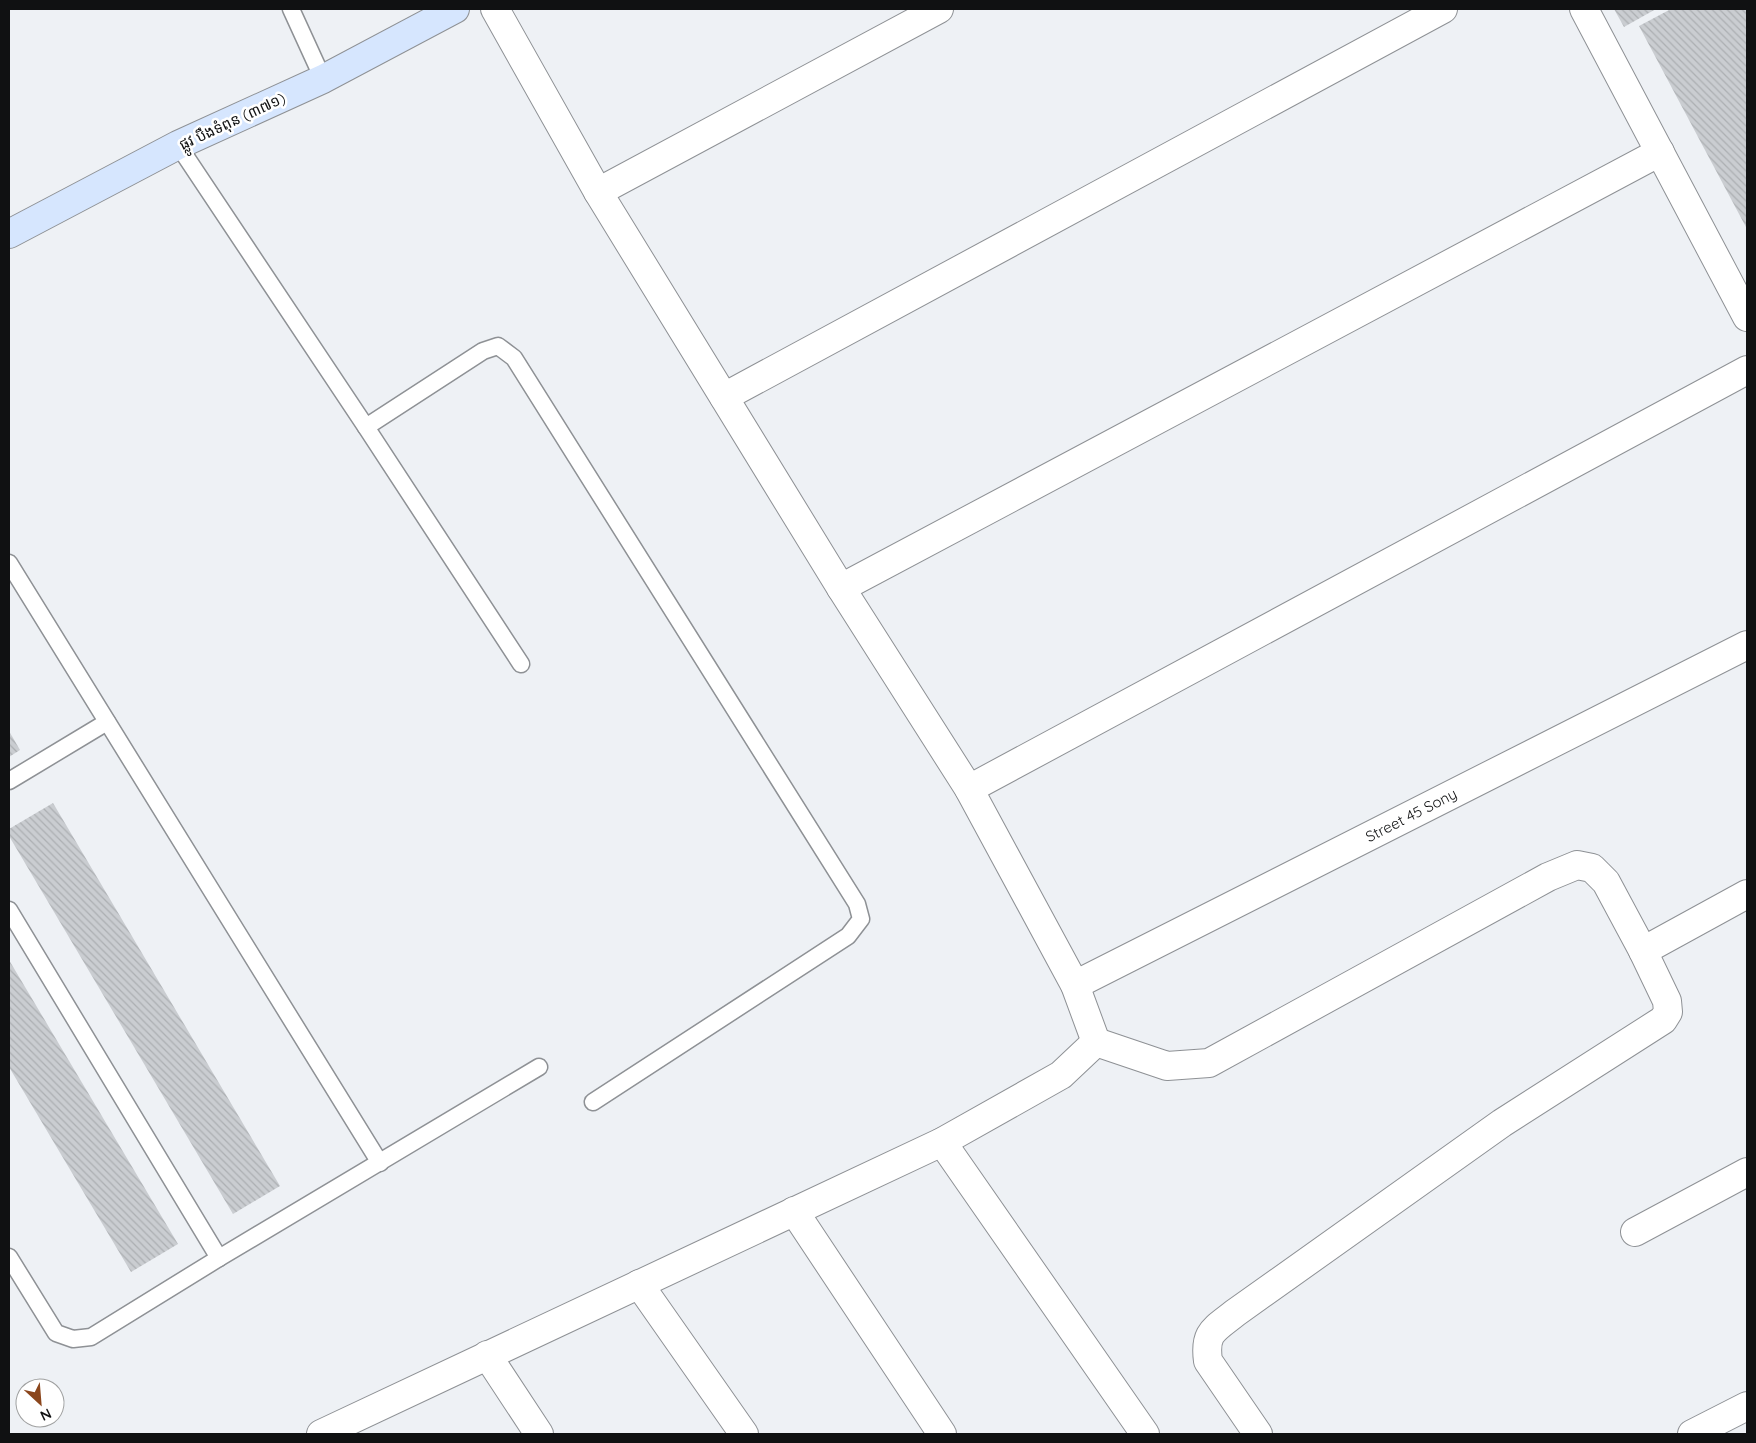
<svg xmlns="http://www.w3.org/2000/svg" width="1756" height="1443" font-family="Quicksand,'Noto Sans Khmer',sans-serif">
<style>
.building{fill:url(#building-back-hatch)}
.lines{fill:none;stroke-linecap:round;stroke-linejoin:round}
.lane-casing{stroke:#8e9195;stroke-width:19}
.street-casing{stroke:#8e9195;stroke-width:30}
.secondary-casing{stroke:#8e9195;stroke-width:30}
.lane{stroke:#fff;stroke-width:16}
.street{stroke:#fff;stroke-width:28}
.secondary{stroke:#d6e6fe;stroke-width:28}
.labels{text-anchor:middle;dominant-baseline:central;stroke-width:5;stroke-linejoin:round;paint-order:stroke}
.street-label{font-size:15px;fill:#101112;stroke:#fff}
</style>
<defs>
<pattern id="building-back-hatch" width="6" height="6" patternUnits="userSpaceOnUse" patternTransform="scale(1.25)"><rect width="6" height="6" fill="#cacdd1"/><path d="M-1 5l2 2M0 0l6 6M5-1l2 2" fill="none" stroke="#acafb2"/></pattern>
</defs>
<rect width="100%" height="100%" fill="#eef1f5"/>
<!-- building -->
<g class="building">
<polygon points="1614,9 1656,9 1624,27"/>
<polygon points="1671,9 1747,9 1747,229 1639,26"/>
<polygon points="9,731 20,750 9,757"/>
<polygon points="53,803 280,1186 233,1214 9,836 9,829"/>
<polygon points="9,960 178,1244 131,1272 9,1067"/>
</g>
<g class="lines">
<!-- lane casing -->
<g class="lane-casing">
<g id="lane">
<polyline points="291,9 323,79"/>
<polyline points="178,145 366,427 521,664"/>
<polyline points="366,427 483,351 498,346 514,358 857,904 861,919 848,936 593,1102"/>
<polyline points="9,563 380,1163"/>
<polyline points="9,781 107,722"/>
<polyline points="9,910 219,1258"/>
<polyline points="9,1257 56,1333 73,1339 91,1337 219,1258 539,1067"/>
</g>
</g>
<!-- street casing -->
<g class="street-casing">
<g id="street">
<polyline points="495,9 598,192 841,588 969,789 1075,985 1096,1042"/>
<polyline points="1584,9 1747,317"/>
<polyline points="598,192 939,9"/>
<polyline points="724,397 1443,9"/>
<polyline points="841,588 1660,152"/>
<polyline points="969,789 1747,370"/>
<polyline points="1643,951 1747,894"/>
<polyline points="1075,985 1747,645"/>
<path d="M 1096,1042 L 1167,1066 L 1209,1063 L 1548,877 L 1577,865 L 1592,868 L 1606,882 L 1643,951 L 1667,1001 L 1668,1012 L 1663,1020 L 1502,1123 L 1235,1313 C 1214,1330 1204,1332 1208,1361 L 1258,1434"/>
<polyline points="942,1142 1145,1434"/>
<polyline points="794,1211 942,1434"/>
<polyline points="1635,1232 1747,1172"/>
<polyline points="639,1284 744,1434"/>
<polyline points="487,1355 539,1434"/>
<polyline points="321,1434 942,1142 1061,1075 1096,1042"/>
<polyline points="1692,1434 1747,1406"/>
</g>
</g>
<!-- secondary casing -->
<g class="secondary-casing">
<polyline id="secondary" points="9,234 178,145 323,79 455,9"/>
</g>
<!-- lane -->
<use href="#lane" class="lane"/>
<!-- street -->
<use href="#street" class="street"/>
<!-- secondary -->
<use href="#secondary" class="secondary"/>
</g>
<g class="labels">
<!-- street labels -->
<g class="street-label">
<text transform="translate(232 121) rotate(-25)">ផ្លូវ បឹងទំពុន (៣៧១)</text>
<text transform="translate(1411 815) rotate(-27)">Street 45 Sony</text>
</g>
</g>
<!-- border -->
<rect width="1756" height="1443" fill="none" stroke="#101112" stroke-width="20"/>
<!-- north arrow -->
<g transform="translate(40 1403) rotate(154)"><circle r="24" fill="#ffffff" stroke="#9fa0a0"/>
<path d="M0-4L9 19L0 12L-9 19Z" fill="#8b461c"/>
<text y="-8" font-size="14" font-weight="bold" text-anchor="middle" fill="#101112">N</text>
</g>
</svg>
